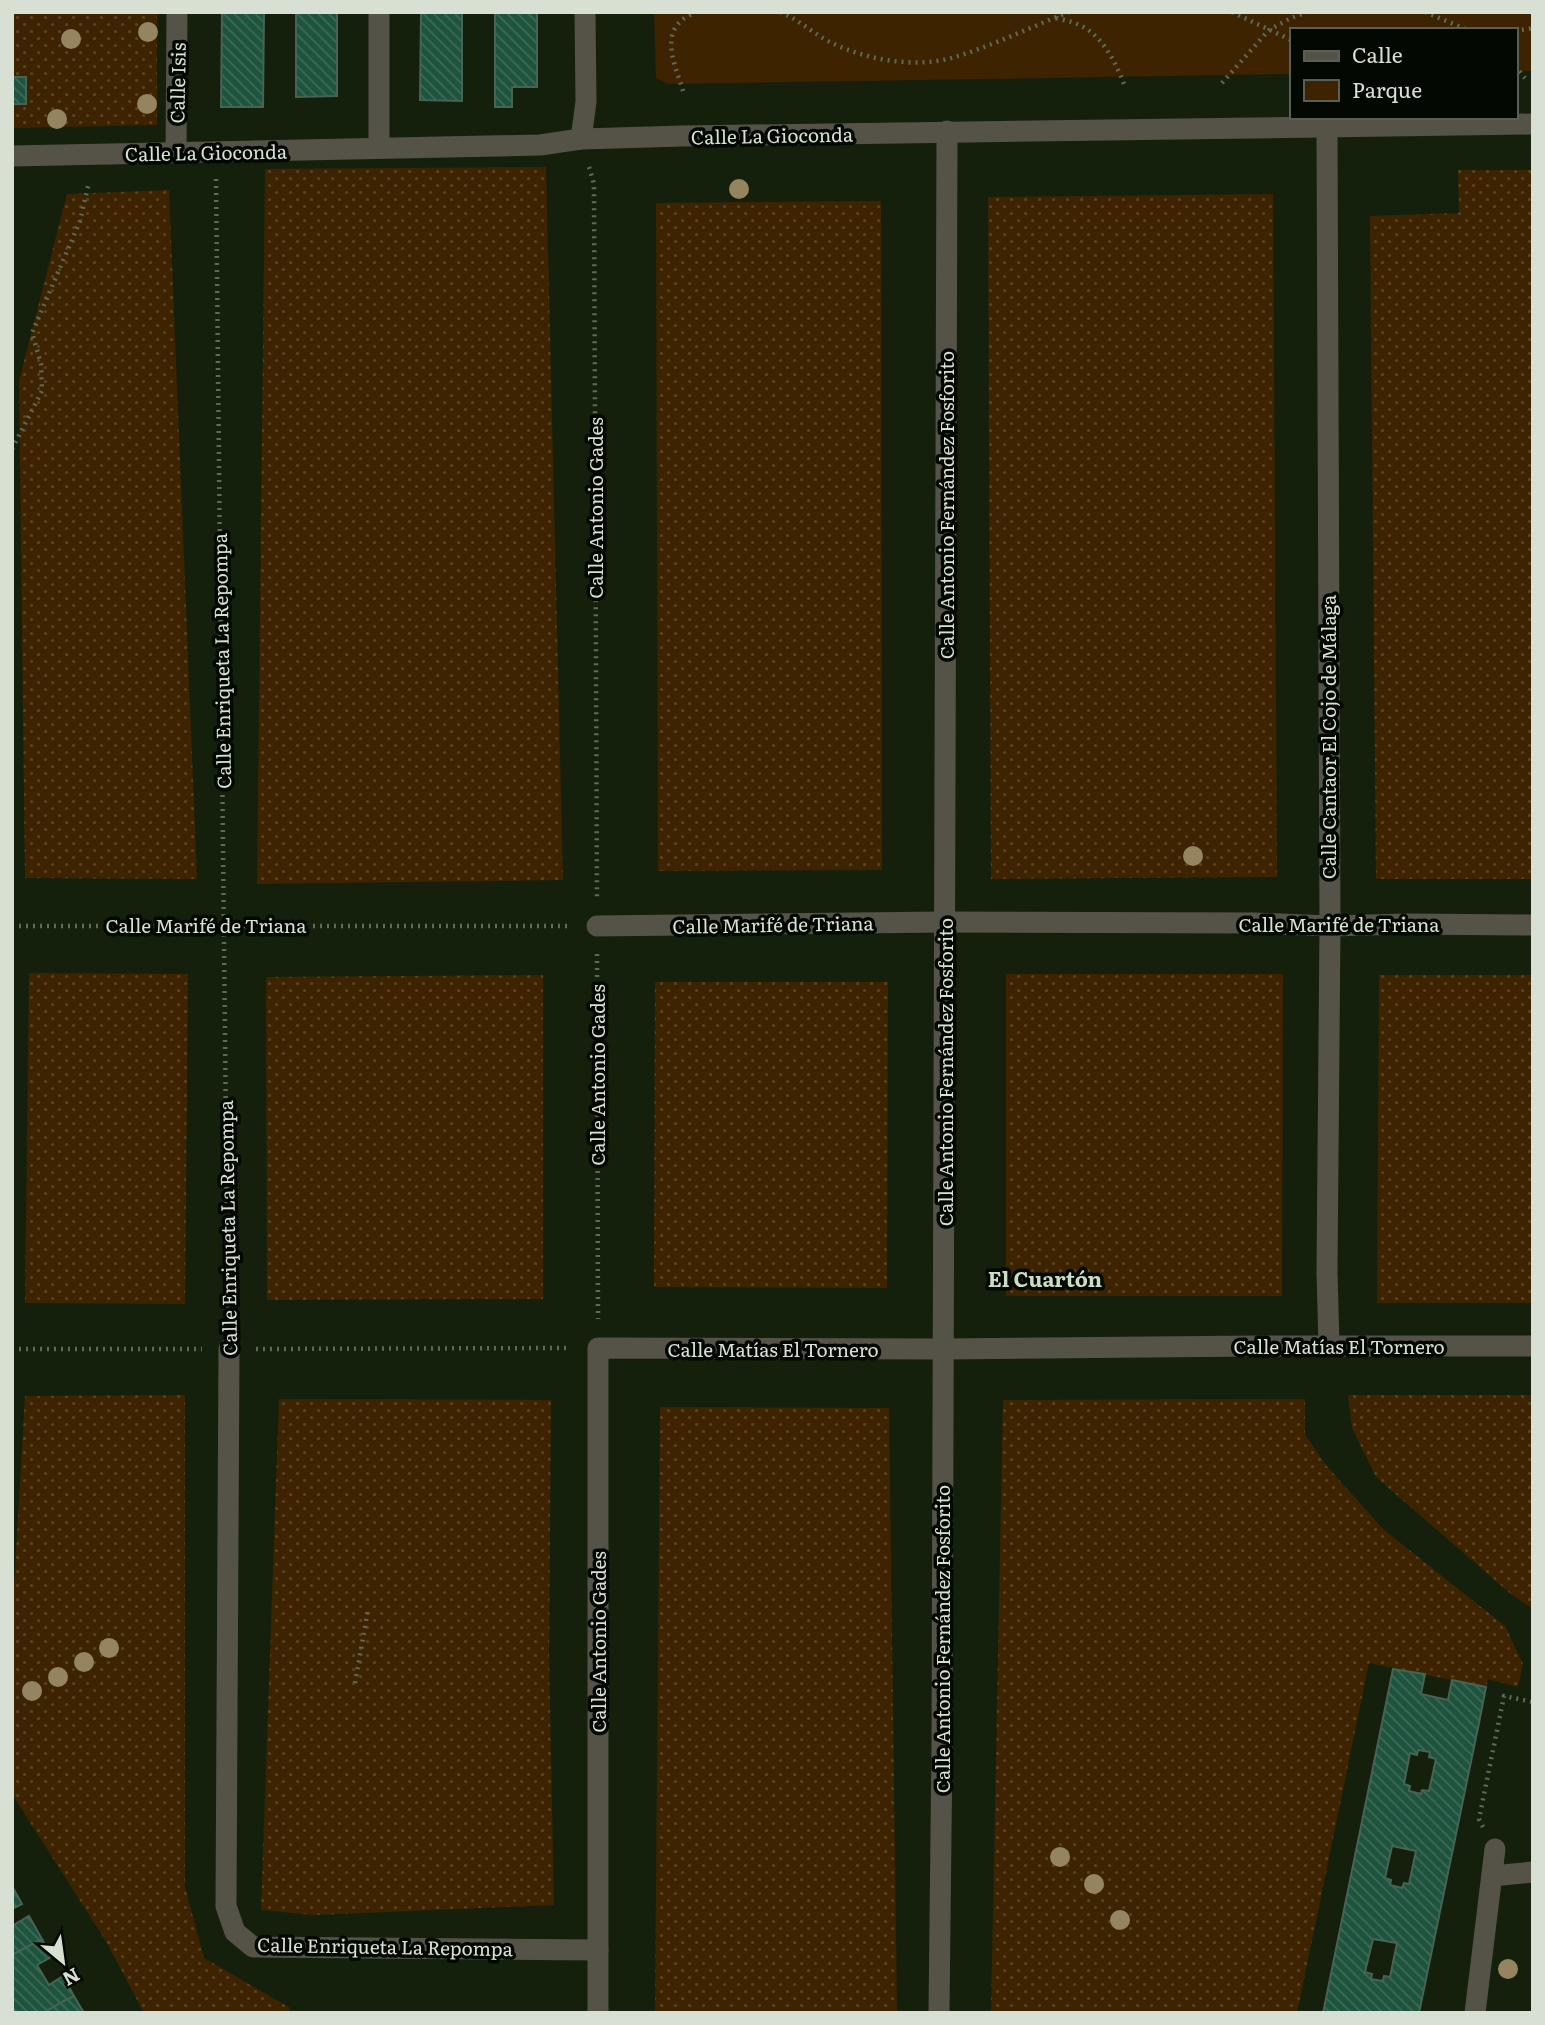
<svg xmlns="http://www.w3.org/2000/svg" width="1545" height="2025" font-family="Literata,serif">
<style>
.grass{fill:url(#grass-dots)}
.park{fill:#3d2300}
.building{fill:url(#building-back-hatch);stroke:#476356;stroke-width:2;fill-rule:evenodd}
.lines{fill:none;stroke-linecap:round;stroke-linejoin:round}
.path{stroke:#5f6958;stroke-width:4.5;stroke-dasharray:2 5;stroke-linecap:butt}
.minor{stroke:#555348;stroke-width:21}
.tree{fill:#958460}
.labels{text-anchor:middle;dominant-baseline:central;stroke-width:7;stroke-linejoin:round;paint-order:stroke}
.street-label{font-size:19px;fill:#d8e0d3;stroke:#040803}
.neighbourhood-label{font-size:21px;font-weight:bold;fill:#cdddc3;stroke:#040803}
</style>
<defs>
<pattern id="grass-dots" width="8" height="8" patternUnits="userSpaceOnUse" patternTransform="scale(1.75)"><rect width="8" height="8" fill="#3d2300"/><path d="M2 2h.1M6 6h.1" fill="none" stroke="#584324" stroke-width="1.8" stroke-linecap="round"/></pattern>
<pattern id="building-back-hatch" width="6" height="6" patternUnits="userSpaceOnUse" patternTransform="scale(1.75)"><rect width="6" height="6" fill="#1e533e"/><path d="M-1 5l2 2M0 0l6 6M5-1l2 2" fill="none" stroke="#3e6b59"/></pattern>
</defs>
<rect width="100%" height="100%" fill="#15200c"/>
<!-- grass -->
<g class="grass">
<polygon points="12,12 157,12 157,125 12,128 12,104 26,104 26,77 12,77"/>
<polygon points="546,167 563,880 257,884 265,169"/>
<polygon points="1458,170 1533,170 1533,879 1376,879 1370,216 1459,213"/>
<polygon points="169,190 197,879 25,878 19,381 67,194"/>
<polygon points="1273,194 1277,877 991,879 988,197"/>
<polygon points="881,201 882,870 658,871 656,203"/>
<polygon points="29,973 188,974 185,1304 25,1303"/>
<polygon points="1006,974 1283,974 1282,1296 1006,1296"/>
<polygon points="543,975 543,1299 267,1300 266,977"/>
<polygon points="1379,975 1533,975 1533,1303 1377,1303"/>
<polygon points="655,982 888,982 887,1288 654,1287"/>
<polygon points="185,1395 185,1887 204,1958 290,2008 290,2013 144,2013 107,1943 12,1794 12,1622 25,1396"/>
<polygon points="1348,1395 1533,1395 1533,1609 1512,1595 1376,1477 1352,1428"/>
<polygon points="279,1399 551,1400 549,1659 554,1905 315,1915 261,1910"/>
<polygon points="1305,1399 1305,1434 1325,1464 1384,1530 1505,1626 1523,1664 1518,1687 1488,1679 1486,1687 1369,1663 1297,2013 991,2013 1003,1400"/>
<polygon points="660,1407 889,1408 897,2013 655,2013"/>
</g>
<!-- park -->
<polygon class="park" points="654,12 1533,12 1533,71 1515,71 1515,30 1291,30 1291,74 668,84 656,78"/>
<!-- building -->
<g class="building">
<polygon points="222,12 264,12 263,107 221,107"/>
<polygon points="296,12 337,12 337,96 296,97"/>
<polygon points="421,12 462,12 462,101 420,100"/>
<polygon points="495,12 537,12 537,87 512,87 512,107 495,107"/>
<rect x="12" y="77" width="14" height="27"/>
<path d="M 1393,1669 L 1425,1674 L 1421,1694 L 1448,1700 L 1452,1680 L 1486,1687 L 1479,1723 L 1419,2013 L 1323,2013 ZM 1418,1750 L 1430,1752 L 1429,1757 L 1436,1759 L 1429,1791 L 1422,1790 L 1421,1794 L 1409,1791 L 1410,1786 L 1404,1784 L 1410,1753 L 1417,1755 ZM 1392,1846 L 1416,1851 L 1409,1884 L 1404,1883 L 1402,1888 L 1390,1885 L 1391,1880 L 1385,1878 ZM 1373,1939 L 1397,1943 L 1390,1977 L 1384,1976 L 1383,1981 L 1371,1979 L 1372,1974 L 1365,1972 Z"/>
<polygon points="12,1886 22,1904 12,1909"/>
<polygon points="29,1916 42,1939 12,1955 12,1926"/>
<polygon points="42,1939 51,1957 37,1965 49,1985 63,1976 74,1996 43,2013 12,2013 12,1955"/>
<polygon points="74,1996 84,2013 43,2013 64,2001"/>
</g>
<g class="lines">
<!-- path -->
<g class="path">
<path d="M 780,12 C 800,20 812,33 830,42 C 866,60 916,69 955,57 C 994,45 1031,27 1069,12"/>
<polyline points="1232,12 1291,40"/>
<polyline points="1425,12 1468,30"/>
<path d="M 1056,18 C 1063,20 1070,21 1077,24 C 1101,33 1115,61 1124,84"/>
<polyline points="1515,31 1533,28"/>
<polyline points="1515,66 1525,78"/>
<polyline points="1222,83 1269,30 1291,18 1307,12"/>
<path d="M 683,91 C 677,70 661,38 681,21 C 685,17 691,15 695,12"/>
<polyline points="589,167 594,184 597,899"/>
<polyline points="216,179 228,1321"/>
<polyline points="12,449 42,391 41,364 32,333 80,221 89,182"/>
<polyline points="12,926 571,926"/>
<polyline points="597,954 598,1319"/>
<polyline points="12,1349 202,1349"/>
<polyline points="256,1349 569,1348"/>
<polyline points="355,1683 368,1610"/>
<polyline points="1483,1827 1479,1819 1504,1696 1533,1702"/>
</g>
<!-- minor -->
<g class="minor">
<polyline points="1327,127 1330,926 1327,1272 1329,1346"/>
<polyline points="581,139 586,102 585,12"/>
<polyline points="379,148 379,12"/>
<polyline points="176,153 177,12"/>
<polyline points="12,156 540,145 581,139 683,136 1533,124"/>
<polyline points="597,926 945,922 1254,923 1330,926 1407,924 1533,925"/>
<polyline points="229,1349 226,1906 235,1932 253,1947 598,1950"/>
<polyline points="1492,1876 1533,1872"/>
<polyline points="598,2013 598,1348 944,1349 1258,1346 1533,1346"/>
<polyline points="939,2013 942,1746 947,131"/>
<polyline points="1475,2013 1495,1849"/>
</g>
</g>
<!-- trees -->
<g class="tree">
<circle cx="148" cy="32" r="10"/>
<circle cx="71" cy="39" r="10"/>
<circle cx="147" cy="104" r="10"/>
<circle cx="57" cy="119" r="10"/>
<circle cx="739" cy="189" r="10"/>
<circle cx="1193" cy="856" r="10"/>
<circle cx="109" cy="1648" r="10"/>
<circle cx="84" cy="1662" r="10"/>
<circle cx="58" cy="1677" r="10"/>
<circle cx="32" cy="1691" r="10"/>
<circle cx="1060" cy="1857" r="10"/>
<circle cx="1094" cy="1884" r="10"/>
<circle cx="1120" cy="1920" r="10"/>
<circle cx="1508" cy="1969" r="10"/>
</g>
<g class="labels">
<!-- street labels -->
<g class="street-label">
<text transform="translate(177 83) rotate(-89)">Calle Isis</text>
<text transform="translate(772 135) rotate(-1)">Calle La Gioconda</text>
<text transform="translate(206 152) rotate(-1)">Calle La Gioconda</text>
<text transform="translate(946 505) rotate(-90)">Calle Antonio Fernández Fosforito</text>
<text transform="translate(595 508) rotate(-90)">Calle Antonio Gades</text>
<text transform="translate(221 661) rotate(-91)">Calle Enriqueta La Repompa</text>
<text transform="translate(1328 737) rotate(-90)">Calle Cantaor El Cojo de Málaga</text>
<text transform="translate(773 924) rotate(-1)">Calle Marifé de Triana</text>
<text x="1339" y="924">Calle Marifé de Triana</text>
<text x="206" y="925">Calle Marifé de Triana</text>
<text transform="translate(945 1072) rotate(-90)">Calle Antonio Fernández Fosforito</text>
<text transform="translate(597 1075) rotate(-90)">Calle Antonio Gades</text>
<text transform="translate(227 1228) rotate(-91)">Calle Enriqueta La Repompa</text>
<text x="1339" y="1346">Calle Matías El Tornero</text>
<text x="773" y="1349">Calle Matías El Tornero</text>
<text transform="translate(942 1639) rotate(-90)">Calle Antonio Fernández Fosforito</text>
<text transform="translate(598 1642) rotate(-90)">Calle Antonio Gades</text>
<text transform="translate(385 1946) rotate(1)">Calle Enriqueta La Repompa</text>
</g>
<!-- neighbourhood labels -->
<g class="neighbourhood-label">
<text x="1045" y="1277">El Cuartón</text>
</g>
</g>
<!-- border -->
<rect width="1545" height="2025" fill="none" stroke="#d8e0d3" stroke-width="28"/>
<!-- legend -->
<rect x="1290" y="28" width="228" height="91" fill="#040803" stroke="#595e56" stroke-width="2"/>
<rect x="1304" y="51" width="35" height="10" fill="#555348" stroke="#595e56" stroke-width="2"/>
<text x="1352" y="63" font-size="21" fill="#d8e0d3">Calle</text>
<rect x="1304" y="80" width="35" height="21" fill="#3d2300" stroke="#595e56" stroke-width="2"/>
<text x="1352" y="98" font-size="21" fill="#d8e0d3">Parque</text>
<!-- north arrow -->
<g transform="translate(63 1962) rotate(151)" stroke="#040803" stroke-width="5" paint-order="stroke">
<path d="M0-5L12 26L0 18L-12 26Z" fill="#d8e0d3"/>
<text y="-10" font-size="19" font-weight="bold" text-anchor="middle" fill="#d8e0d3">N</text>
</g>
</svg>
